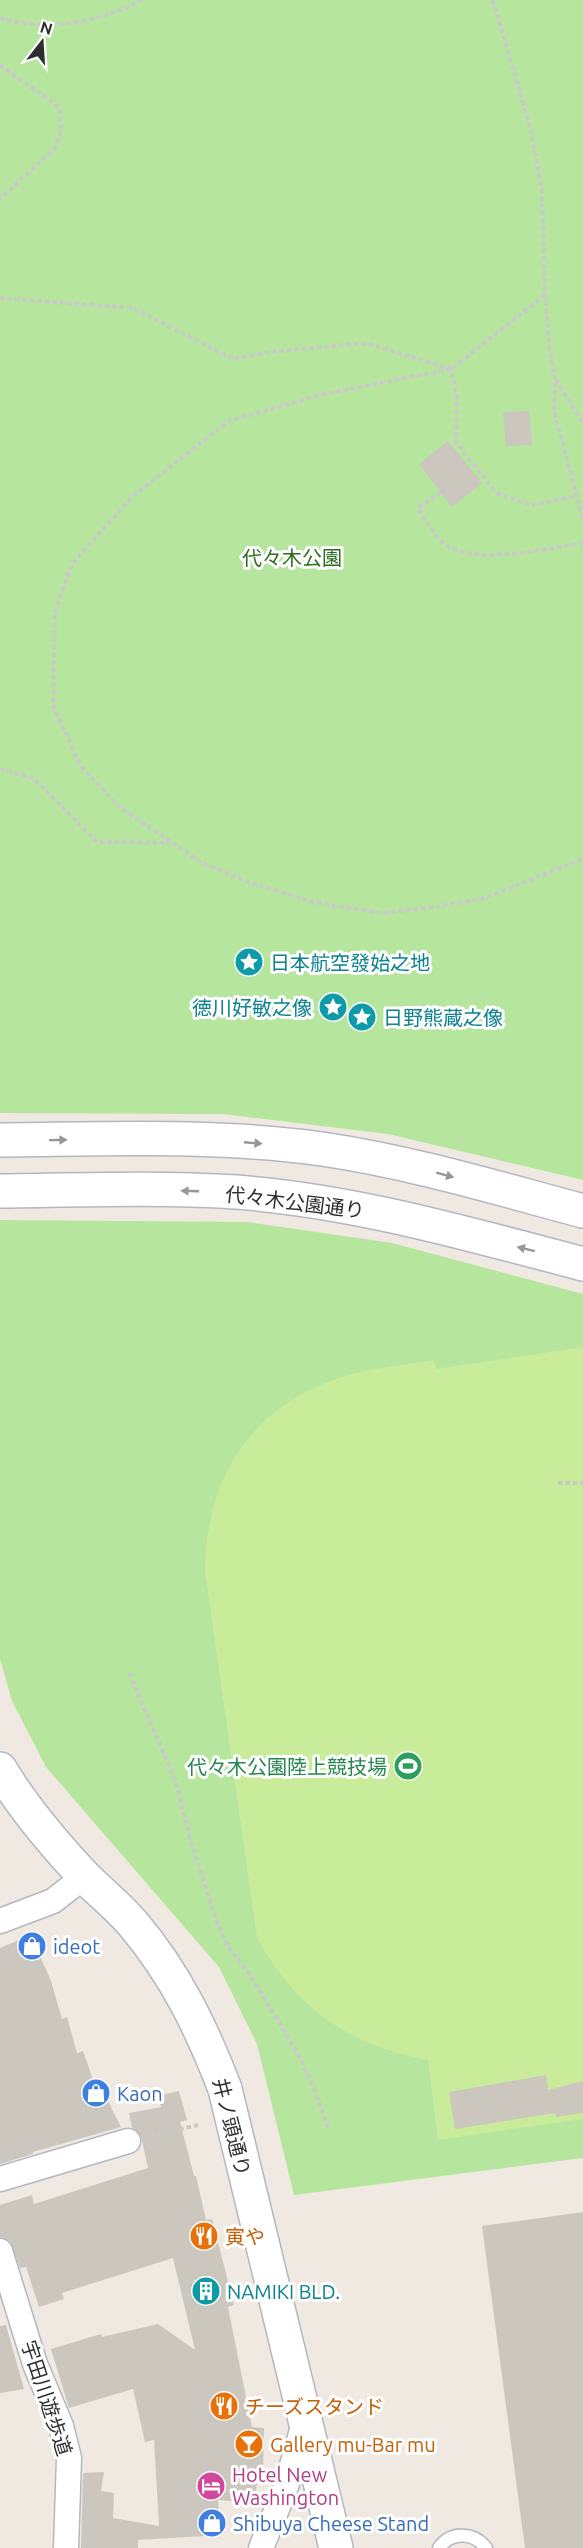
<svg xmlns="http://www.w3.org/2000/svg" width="583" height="2548" font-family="Ubuntu,'Noto Sans JP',sans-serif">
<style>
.green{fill:#b6e59e}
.pitch{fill:#c9ec9a}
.building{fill:#cbc7bf}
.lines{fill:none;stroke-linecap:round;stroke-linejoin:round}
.lane-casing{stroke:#b4b7c1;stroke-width:15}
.street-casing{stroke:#b4b7c1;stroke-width:27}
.secondary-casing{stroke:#b4b7c1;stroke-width:36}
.path{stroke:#c9c9c9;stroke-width:4;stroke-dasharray:4.5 3;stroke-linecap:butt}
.lane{stroke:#fff;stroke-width:12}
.street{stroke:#fff;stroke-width:24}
.secondary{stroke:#fff;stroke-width:33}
.oneway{fill:#969696}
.labels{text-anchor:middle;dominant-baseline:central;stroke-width:6;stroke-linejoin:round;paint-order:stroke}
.park-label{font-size:20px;fill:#2c6e1b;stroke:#fff}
.culture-label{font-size:20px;fill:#0d838f;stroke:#fff;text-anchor:start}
.street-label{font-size:20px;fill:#2e2e2e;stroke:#fff}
.leisure-label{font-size:20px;fill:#27864d;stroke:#fff;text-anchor:end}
.shop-label{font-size:20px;fill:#366cbe;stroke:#fff;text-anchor:start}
.food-label{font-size:20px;fill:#c56008;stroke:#fff;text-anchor:start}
.hotel-label{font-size:20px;fill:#b23c85;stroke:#fff;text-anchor:start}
</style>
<rect width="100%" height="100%" fill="#efe9e1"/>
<!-- green -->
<g class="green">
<polygon points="0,0 583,0 583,1180 388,1134 223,1114 0,1113"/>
<polygon points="0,1220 248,1222 392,1243 583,1294 583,2158 294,2195 257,2044 219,1967 46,1767 12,1701 0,1659"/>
</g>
<!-- pitch -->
<path class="pitch" d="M 583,1347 L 583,2119 L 438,2140 L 428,2060 C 348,2045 297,2009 257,1938 L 205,1571 C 206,1486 244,1415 326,1383 C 359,1369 398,1366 434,1360 L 436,1369 Z"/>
<!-- building -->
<g class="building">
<polygon points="529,411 532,445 506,446 503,412"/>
<polygon points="448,441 482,483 452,507 419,464"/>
<polygon points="31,1935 51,1981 62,2019 67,2017 77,2053 83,2051 94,2083 98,2081 121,2127 33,2152 33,2154 0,2164 0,1948"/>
<polygon points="546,2075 548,2090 583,2081 583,2113 556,2117 555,2113 455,2129 449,2092"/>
<polygon points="179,2091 187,2120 180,2122 194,2176 196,2176 206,2220 212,2219 234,2305 228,2307 252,2427 264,2428 263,2472 258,2471 255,2503 218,2500 220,2535 138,2540 138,2548 81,2548 83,2473 104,2472 101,2491 114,2493 113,2518 159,2526 154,2440 145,2442 133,2389 69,2408 51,2349 101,2334 102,2337 158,2324 195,2350 173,2258 62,2293 64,2299 39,2307 26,2267 20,2268 10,2241 0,2237 0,2205 32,2195 34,2204 148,2168 141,2136 132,2127 129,2113 161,2107 158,2096"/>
<polygon points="583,2212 583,2548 525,2548 482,2226"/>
<polygon points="6,2325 24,2389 0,2393 0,2326"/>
</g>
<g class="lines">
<!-- lane casing -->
<g class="lane-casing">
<path id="lane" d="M 439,2548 C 451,2531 474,2532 486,2548"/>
</g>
<!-- street casing -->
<g class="street-casing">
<g id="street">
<polyline points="0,1921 53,1901 85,1876"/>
<polyline points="0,2179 128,2141"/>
<polyline points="0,2251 35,2364 61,2426 69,2458 66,2548"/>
<polyline points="261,2548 286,2487 304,2423"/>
</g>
</g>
<!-- secondary casing -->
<g class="secondary-casing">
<g id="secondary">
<path d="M 0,1140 C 107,1139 216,1134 322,1149 C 411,1162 497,1188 583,1211"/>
<path d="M 0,1191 C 79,1190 158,1187 236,1192 C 355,1201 469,1234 583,1264"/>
<path d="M 0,1769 C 24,1809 53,1843 85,1877 C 101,1893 120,1908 134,1925 C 176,1975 202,2029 225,2089 L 336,2548"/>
</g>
</g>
<!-- path -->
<g class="path">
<polyline points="493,0 531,130 542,193 545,295 550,352 555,379 554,410 583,520"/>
<path d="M 0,18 C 47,32 99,22 142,0"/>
<polyline points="0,65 59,107 61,131 55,148 0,199"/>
<polyline points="545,295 451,369 320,395 229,421 132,497 72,564 55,611 53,705 80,765 118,806 202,863 248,882 313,902 383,913 435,907 482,899 583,859"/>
<polyline points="0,298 133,308 233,359 270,352 366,343 451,369 457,397 456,442 496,493 531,505 576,496"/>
<polyline points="556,380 583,423"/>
<path d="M 441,492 L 418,508 C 427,521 434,536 446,545 C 474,566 550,548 583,543"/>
<polyline points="0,769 33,778 97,842 169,843"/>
<polyline points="558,1483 583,1483"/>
<polyline points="129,1673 176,1782 190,1839 216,1919 228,1947 252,1978 299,2056 313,2086 329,2130"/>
<polyline points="150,2136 198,2125"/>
</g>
<!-- lane -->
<use href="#lane" class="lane"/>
<!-- street -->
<use href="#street" class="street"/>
<!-- secondary -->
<use href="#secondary" class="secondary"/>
</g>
<!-- one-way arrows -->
<defs><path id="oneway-solid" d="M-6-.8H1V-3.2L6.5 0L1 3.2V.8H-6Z" transform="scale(1.5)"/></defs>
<g class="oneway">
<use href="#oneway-solid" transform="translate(58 1140) rotate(-1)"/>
<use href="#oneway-solid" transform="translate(253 1143) rotate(5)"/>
<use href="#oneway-solid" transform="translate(445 1175) rotate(15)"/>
<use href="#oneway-solid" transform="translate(190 1191) rotate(-178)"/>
<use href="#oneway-solid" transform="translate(526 1249) rotate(-166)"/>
</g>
<!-- icons -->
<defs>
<g id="sight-disc" transform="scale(1.5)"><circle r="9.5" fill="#0f9aa8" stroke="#fff"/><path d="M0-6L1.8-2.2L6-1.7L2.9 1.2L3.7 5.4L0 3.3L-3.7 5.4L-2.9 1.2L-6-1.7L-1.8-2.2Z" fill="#fff"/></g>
<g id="stadium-disc" transform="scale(1.5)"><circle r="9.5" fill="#2e9e5b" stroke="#fff"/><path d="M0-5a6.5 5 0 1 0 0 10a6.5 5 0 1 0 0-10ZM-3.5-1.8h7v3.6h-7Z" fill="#fff"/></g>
<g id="shop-disc" transform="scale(1.5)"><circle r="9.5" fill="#3f7fe0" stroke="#fff"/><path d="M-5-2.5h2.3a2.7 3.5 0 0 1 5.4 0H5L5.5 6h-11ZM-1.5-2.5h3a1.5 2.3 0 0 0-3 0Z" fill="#fff"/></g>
<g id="restaurant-disc" transform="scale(1.5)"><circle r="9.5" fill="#e8710a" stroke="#fff"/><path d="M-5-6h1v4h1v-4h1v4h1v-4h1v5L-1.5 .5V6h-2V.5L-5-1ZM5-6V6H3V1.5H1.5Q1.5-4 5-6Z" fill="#fff"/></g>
<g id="building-disc" transform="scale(1.5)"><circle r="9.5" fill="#0f9aa8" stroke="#fff"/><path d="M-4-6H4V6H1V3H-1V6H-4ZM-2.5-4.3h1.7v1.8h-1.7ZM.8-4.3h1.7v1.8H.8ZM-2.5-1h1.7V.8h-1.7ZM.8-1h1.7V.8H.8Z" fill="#fff"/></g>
<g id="bar-disc" transform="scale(1.5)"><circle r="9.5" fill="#e8710a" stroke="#fff"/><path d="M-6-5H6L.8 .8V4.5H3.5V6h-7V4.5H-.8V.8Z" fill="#fff"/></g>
<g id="hotel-disc" transform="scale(1.5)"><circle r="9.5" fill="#d1479c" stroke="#fff"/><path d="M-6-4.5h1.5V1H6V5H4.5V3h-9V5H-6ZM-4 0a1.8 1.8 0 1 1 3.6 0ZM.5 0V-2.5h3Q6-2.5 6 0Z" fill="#fff"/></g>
</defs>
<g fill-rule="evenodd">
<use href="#sight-disc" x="249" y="962"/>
<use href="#sight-disc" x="333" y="1007"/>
<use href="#sight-disc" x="362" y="1017"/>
<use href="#stadium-disc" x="408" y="1766"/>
<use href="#shop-disc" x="32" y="1946"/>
<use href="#shop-disc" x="96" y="2093"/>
<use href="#restaurant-disc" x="204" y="2236"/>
<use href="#building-disc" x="206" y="2291"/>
<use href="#restaurant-disc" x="224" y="2406"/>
<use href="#bar-disc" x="249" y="2444"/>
<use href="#hotel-disc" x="211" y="2486"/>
<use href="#shop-disc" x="212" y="2523"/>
</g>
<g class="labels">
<!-- park labels -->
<g class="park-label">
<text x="292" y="557">代々木公園</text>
</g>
<!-- culture labels -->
<g class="culture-label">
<text x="270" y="962">日本航空發始之地</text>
<text x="312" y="1007" text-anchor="end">徳川好敏之像</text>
<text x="383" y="1017">日野熊蔵之像</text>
<text x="227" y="2291">NAMIKI BLD.</text>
</g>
<!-- street labels -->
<g class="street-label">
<text transform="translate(295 1202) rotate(7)">代々木公園通り</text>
<text transform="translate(232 2127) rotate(76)">井ノ頭通り</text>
<text transform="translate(47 2398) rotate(72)">宇田川遊歩道</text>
</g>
<!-- leisure labels -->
<g class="leisure-label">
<text x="387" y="1766">代々木公園陸上競技場</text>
</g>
<!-- shop labels -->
<g class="shop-label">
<text x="53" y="1946">ideot</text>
<text x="117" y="2093">Kaon</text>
<text x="233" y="2523">Shibuya Cheese Stand</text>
</g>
<!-- food labels -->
<g class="food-label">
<text x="225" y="2236">寅や</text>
<text x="245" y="2406">チーズスタンド</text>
<text x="270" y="2444">Gallery mu-Bar mu</text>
</g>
<!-- hotel labels -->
<g class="hotel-label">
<text x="232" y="2474">Hotel New<tspan x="232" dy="23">Washington</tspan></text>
</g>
</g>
<!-- north arrow -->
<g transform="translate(42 42) rotate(17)" stroke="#ffffff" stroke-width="4.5" paint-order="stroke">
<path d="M0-4.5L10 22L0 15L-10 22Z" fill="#2e2e2e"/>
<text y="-9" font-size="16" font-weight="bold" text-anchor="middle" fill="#2e2e2e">N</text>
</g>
</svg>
